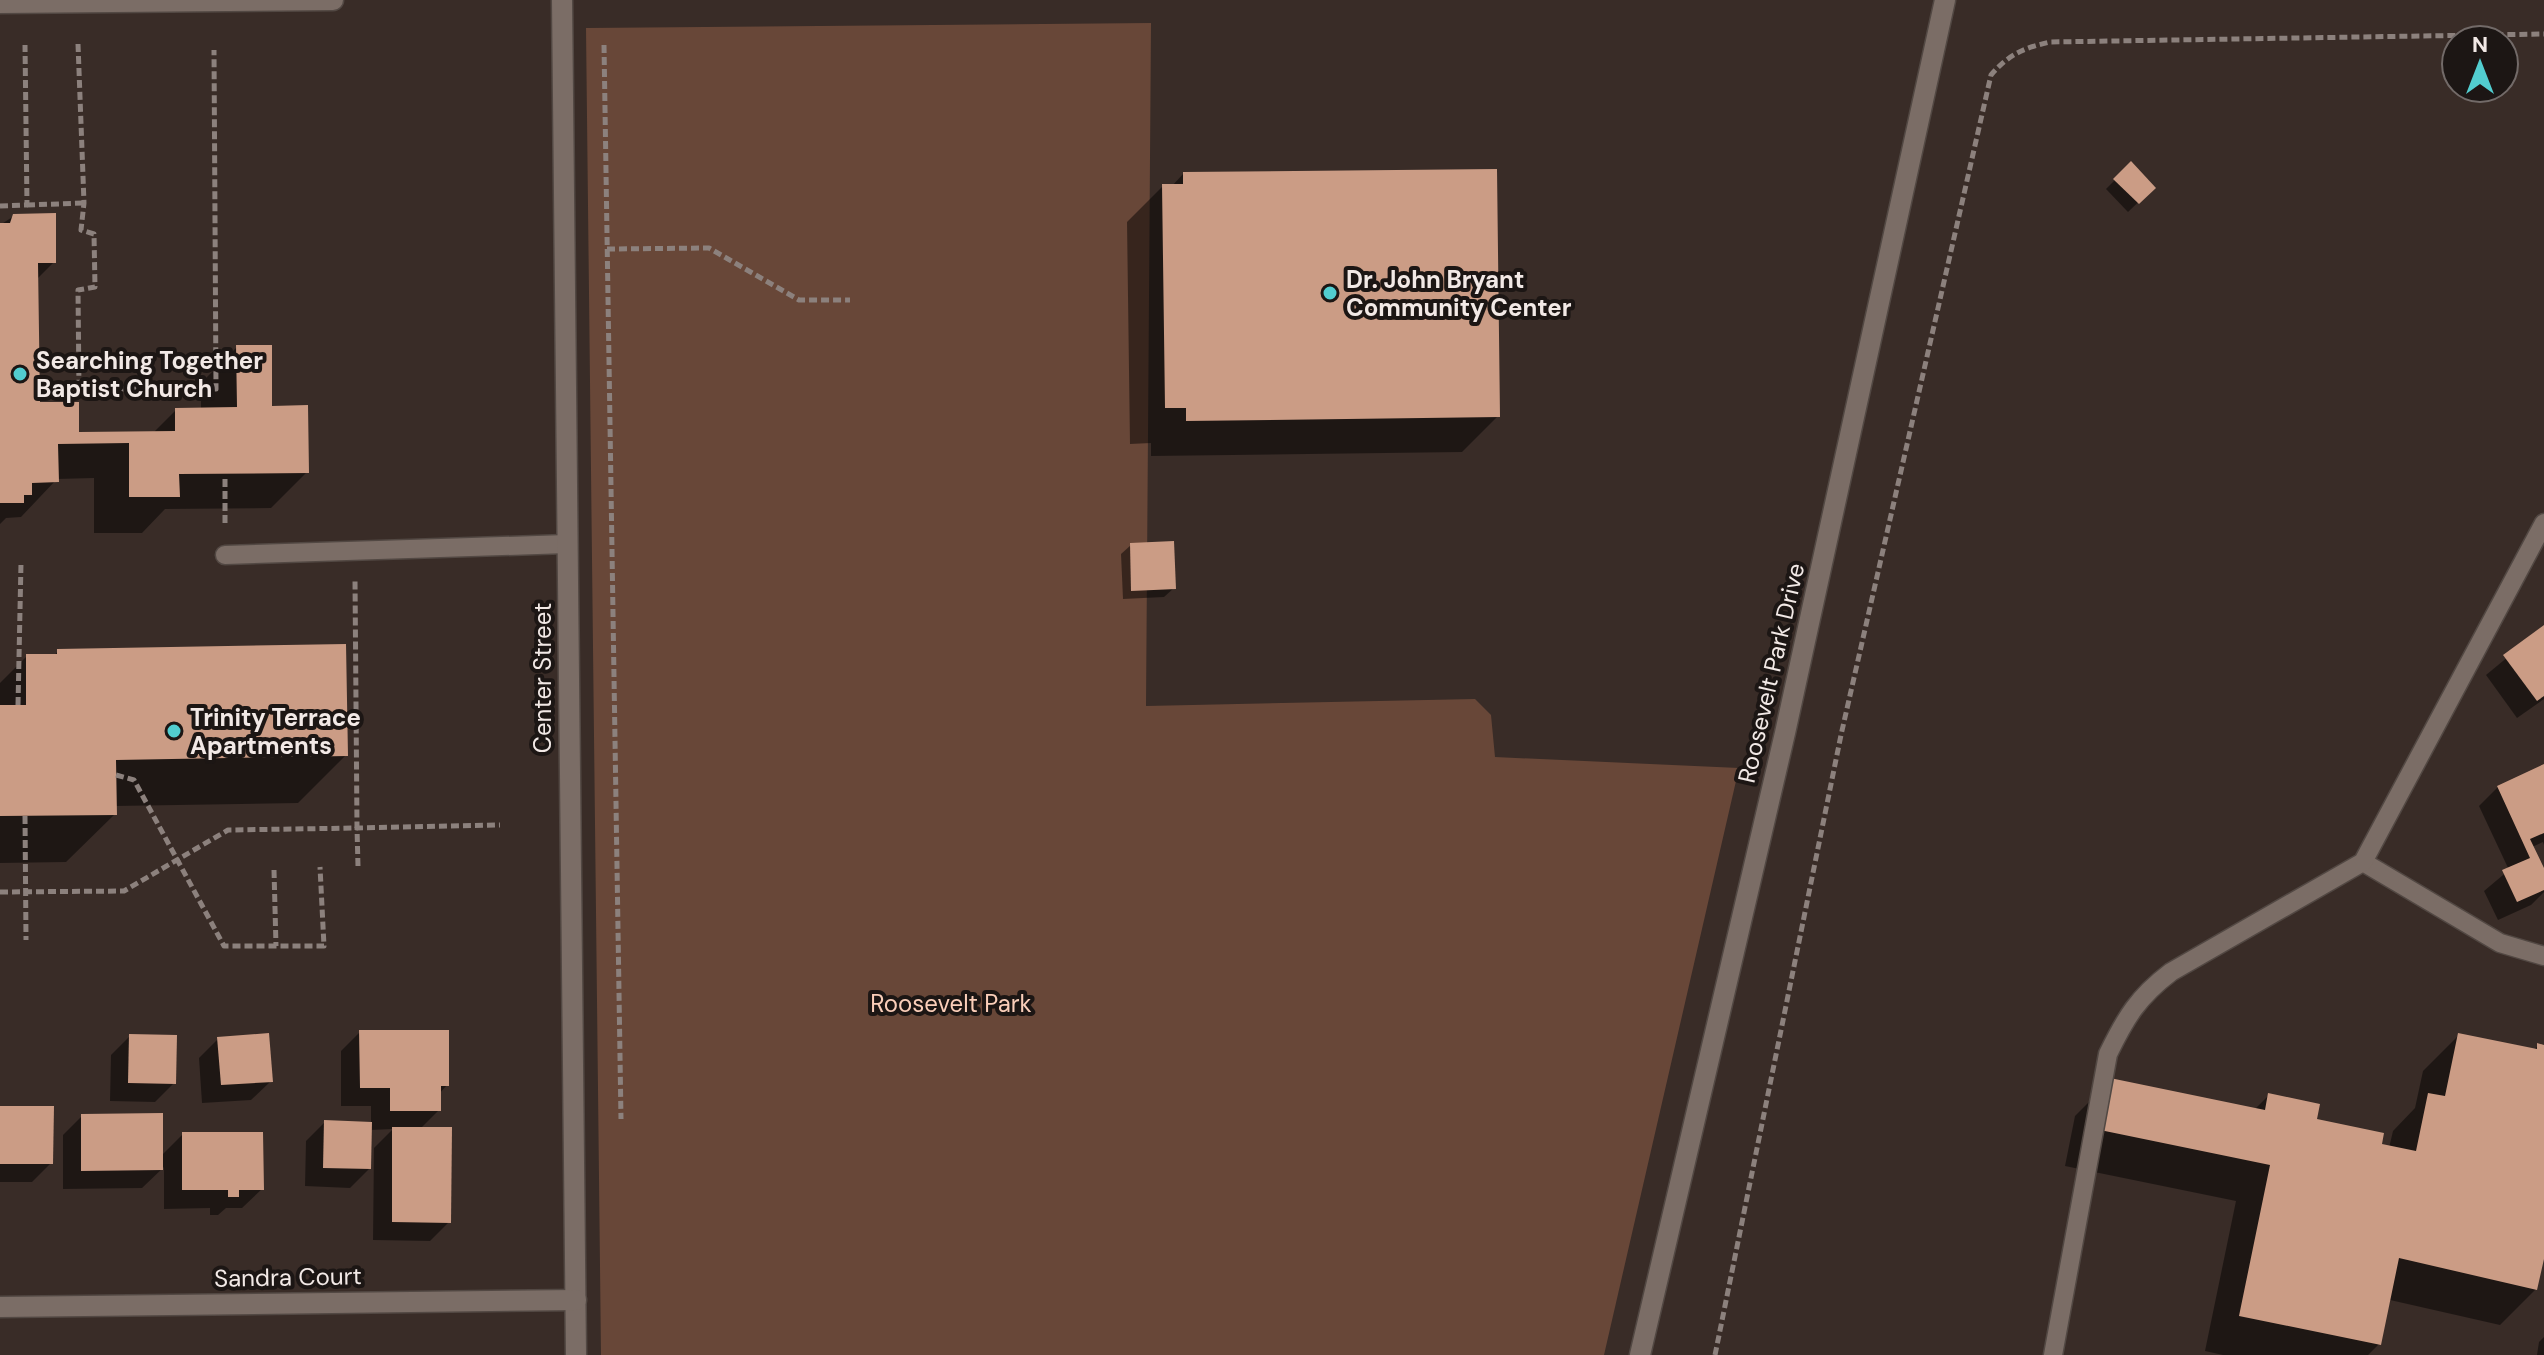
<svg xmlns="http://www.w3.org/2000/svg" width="2544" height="1355" font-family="'DM Sans',sans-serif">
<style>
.green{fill:#684738}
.shadow{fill:#0007}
.building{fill:#cb9c85}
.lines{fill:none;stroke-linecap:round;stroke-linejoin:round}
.lane-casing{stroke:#524843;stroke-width:21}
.street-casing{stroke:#524843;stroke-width:23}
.secondary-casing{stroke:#524843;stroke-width:23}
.path{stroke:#8c817d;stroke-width:5;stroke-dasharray:8 4;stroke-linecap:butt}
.lane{stroke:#7b6d66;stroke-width:18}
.street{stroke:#7b6d66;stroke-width:20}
.secondary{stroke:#7b6d66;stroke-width:20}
.poi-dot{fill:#52cdcf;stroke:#1c1614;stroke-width:3}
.labels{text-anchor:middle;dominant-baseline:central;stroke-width:8;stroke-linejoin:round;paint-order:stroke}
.poi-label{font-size:24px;font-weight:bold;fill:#f2e9e6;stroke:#1c1614;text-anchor:start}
.street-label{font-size:24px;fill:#f2e9e6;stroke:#1c1614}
.park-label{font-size:24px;fill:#faceb9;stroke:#1c1614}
</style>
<rect width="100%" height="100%" fill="#392c27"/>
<!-- green -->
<polygon class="green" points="1151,23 1146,706 1475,699 1491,715 1495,757 1739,768 1604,1355 601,1355 586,28"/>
<!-- shadow -->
<g class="shadow">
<polygon points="2131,164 2153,188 2128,212 2106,189"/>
<polygon points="1183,174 1498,416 1462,452 1151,456 1151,443 1130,444 1127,222 1163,186 1172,186"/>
<polygon points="14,216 54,262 36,280 38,404 77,434 153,433 176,410 201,409 201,383 237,347 307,472 271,508 165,509 142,533 94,533 94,478 57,479 21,517 6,518 0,524 0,225"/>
<polygon points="1131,545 1174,588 1164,597 1123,599 1121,554"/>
<polygon points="2544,627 2544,699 2517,718 2486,675"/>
<polygon points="58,651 346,755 298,803 115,806 115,814 66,862 0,863 0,683 27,656 54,656"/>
<polygon points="2544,766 2544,845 2543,842 2532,847 2544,873 2544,892 2531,905 2498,920 2484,891 2509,870 2479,806 2498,787"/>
<polygon points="360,1032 447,1085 439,1094 439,1110 420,1129 449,1222 430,1241 373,1240 374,1148 393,1129 370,1130 369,1169 350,1188 305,1186 306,1141 325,1122 371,1124 371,1106 341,1106 341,1051"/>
<polygon points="2459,1035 2533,1050 2538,1046 2544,1047 2544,1249 2536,1289 2500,1325 2390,1300 2379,1344 2368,1355 2223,1355 2205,1351 2236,1201 2065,1166 2075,1116 2111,1080 2254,1110 2268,1096 2314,1120 2389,1148 2393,1131 2415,1108 2423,1071"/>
<polygon points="130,1036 174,1083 155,1102 110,1101 111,1055"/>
<polygon points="218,1039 271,1081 251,1100 202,1103 199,1058"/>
<polygon points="0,1108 51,1163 32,1182 0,1182"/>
<polygon points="82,1116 161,1156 183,1134 262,1189 242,1208 226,1208 218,1215 210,1215 210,1208 164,1209 164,1167 142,1188 63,1189 63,1135"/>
<polygon points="2544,1337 2544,1355 2537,1355 2539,1342"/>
</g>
<!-- building -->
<g class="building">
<polygon points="2131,161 2156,188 2139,204 2113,179"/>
<polygon points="1497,169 1500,417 1186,421 1186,408 1165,408 1162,184 1183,184 1183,172"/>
<polygon points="56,213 56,263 38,263 40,402 79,402 79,432 175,431 175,408 237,407 236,345 272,345 272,406 308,405 309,473 179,474 180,497 129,497 129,443 58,444 59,482 32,483 32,495 24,495 24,503 0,503 0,223 10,223 13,214"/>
<polygon points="1174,541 1176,589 1131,591 1130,543"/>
<polygon points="2544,625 2544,696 2537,701 2503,655"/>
<polygon points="346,644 348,756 116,760 117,815 0,816 0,705 26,705 26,654 57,654 57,649"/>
<polygon points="2544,764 2544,833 2530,839 2544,868 2544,890 2517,902 2502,870 2530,858 2497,786"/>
<polygon points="359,1030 449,1030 449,1086 441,1086 441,1111 390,1111 390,1088 360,1088"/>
<polygon points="269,1033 273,1082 221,1085 217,1037"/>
<polygon points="2458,1033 2537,1049 2537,1043 2544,1045 2544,1259 2537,1290 2399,1258 2381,1345 2239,1316 2270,1165 2100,1130 2110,1078 2265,1110 2268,1093 2320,1104 2317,1119 2384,1133 2382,1144 2416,1151 2428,1093 2445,1096"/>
<polygon points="129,1034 177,1035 176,1084 128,1083"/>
<polygon points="0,1106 54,1106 53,1164 0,1164"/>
<polygon points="163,1113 163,1170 81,1171 81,1114"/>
<polygon points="324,1120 372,1122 371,1169 323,1168"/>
<polygon points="392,1127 452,1127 451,1223 392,1222"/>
<polygon points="182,1132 263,1132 264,1190 239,1190 239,1197 228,1197 228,1190 182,1190"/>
</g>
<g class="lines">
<!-- lane casing -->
<g class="lane-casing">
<g id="lane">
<polyline points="225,555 567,544"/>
<polyline points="2363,862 2500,943 2544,956"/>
<path d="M 2053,1355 L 2108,1054 C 2126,1017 2138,997 2171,972 L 2363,862 L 2544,523"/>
</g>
</g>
<!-- street casing -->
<g class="street-casing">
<g id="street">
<polyline points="562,0 576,1355"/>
<polyline points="0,3 333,0"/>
<polyline points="0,1307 576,1300"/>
</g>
</g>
<!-- secondary casing -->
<g class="secondary-casing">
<polyline id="secondary" points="1640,1355 1785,733 1945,0"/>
</g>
<!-- path -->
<g class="path">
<polyline points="78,44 84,203 81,230 94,234 95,287 78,290 79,389 216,389 214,50"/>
<polyline points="604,45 621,1119"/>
<polyline points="27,205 84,203"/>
<polyline points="0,206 27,205 25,45"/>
<polyline points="607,249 709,248 799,300 850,300"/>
<polyline points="225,479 225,526"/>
<polyline points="18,705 21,563"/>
<polyline points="116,775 134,780 224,946 324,946 320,867"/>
<polyline points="25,816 26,940"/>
<polyline points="358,866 357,828 500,825"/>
<polyline points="274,870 276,946"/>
<polyline points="0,892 124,891 228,830 357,828 355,580"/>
<path d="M 1715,1355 L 1841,735 L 1991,75 C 2009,54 2024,48 2050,42 L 2544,34"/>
</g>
<!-- lane -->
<use href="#lane" class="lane"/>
<!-- street -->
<use href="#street" class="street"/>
<!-- secondary -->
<use href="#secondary" class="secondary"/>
</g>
<!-- markers -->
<g class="poi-dot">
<circle cx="1330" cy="293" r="8"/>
<circle cx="20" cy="374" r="8"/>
<circle cx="174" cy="731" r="8"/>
</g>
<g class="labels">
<!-- poi labels -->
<g class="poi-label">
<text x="1346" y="279">Dr. John Bryant<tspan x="1346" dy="28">Community Center</tspan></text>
<text x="36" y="360">Searching Together<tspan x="36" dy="28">Baptist Church</tspan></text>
<text x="190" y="717">Trinity Terrace<tspan x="190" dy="28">Apartments</tspan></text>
</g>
<!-- street labels -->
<g class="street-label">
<text transform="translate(1771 673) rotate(-77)">Roosevelt Park Drive</text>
<text transform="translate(542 678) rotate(-90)">Center Street</text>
<text transform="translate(288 1277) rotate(-1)">Sandra Court</text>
</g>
<!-- park labels -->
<g class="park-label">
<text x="951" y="1003">Roosevelt Park</text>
</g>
</g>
<!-- north arrow -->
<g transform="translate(2480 64)"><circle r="38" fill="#1c1614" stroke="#726a68" stroke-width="2"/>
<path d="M0-6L14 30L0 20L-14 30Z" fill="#52cdcf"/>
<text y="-12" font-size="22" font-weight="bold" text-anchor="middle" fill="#f2e9e6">N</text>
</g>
</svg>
